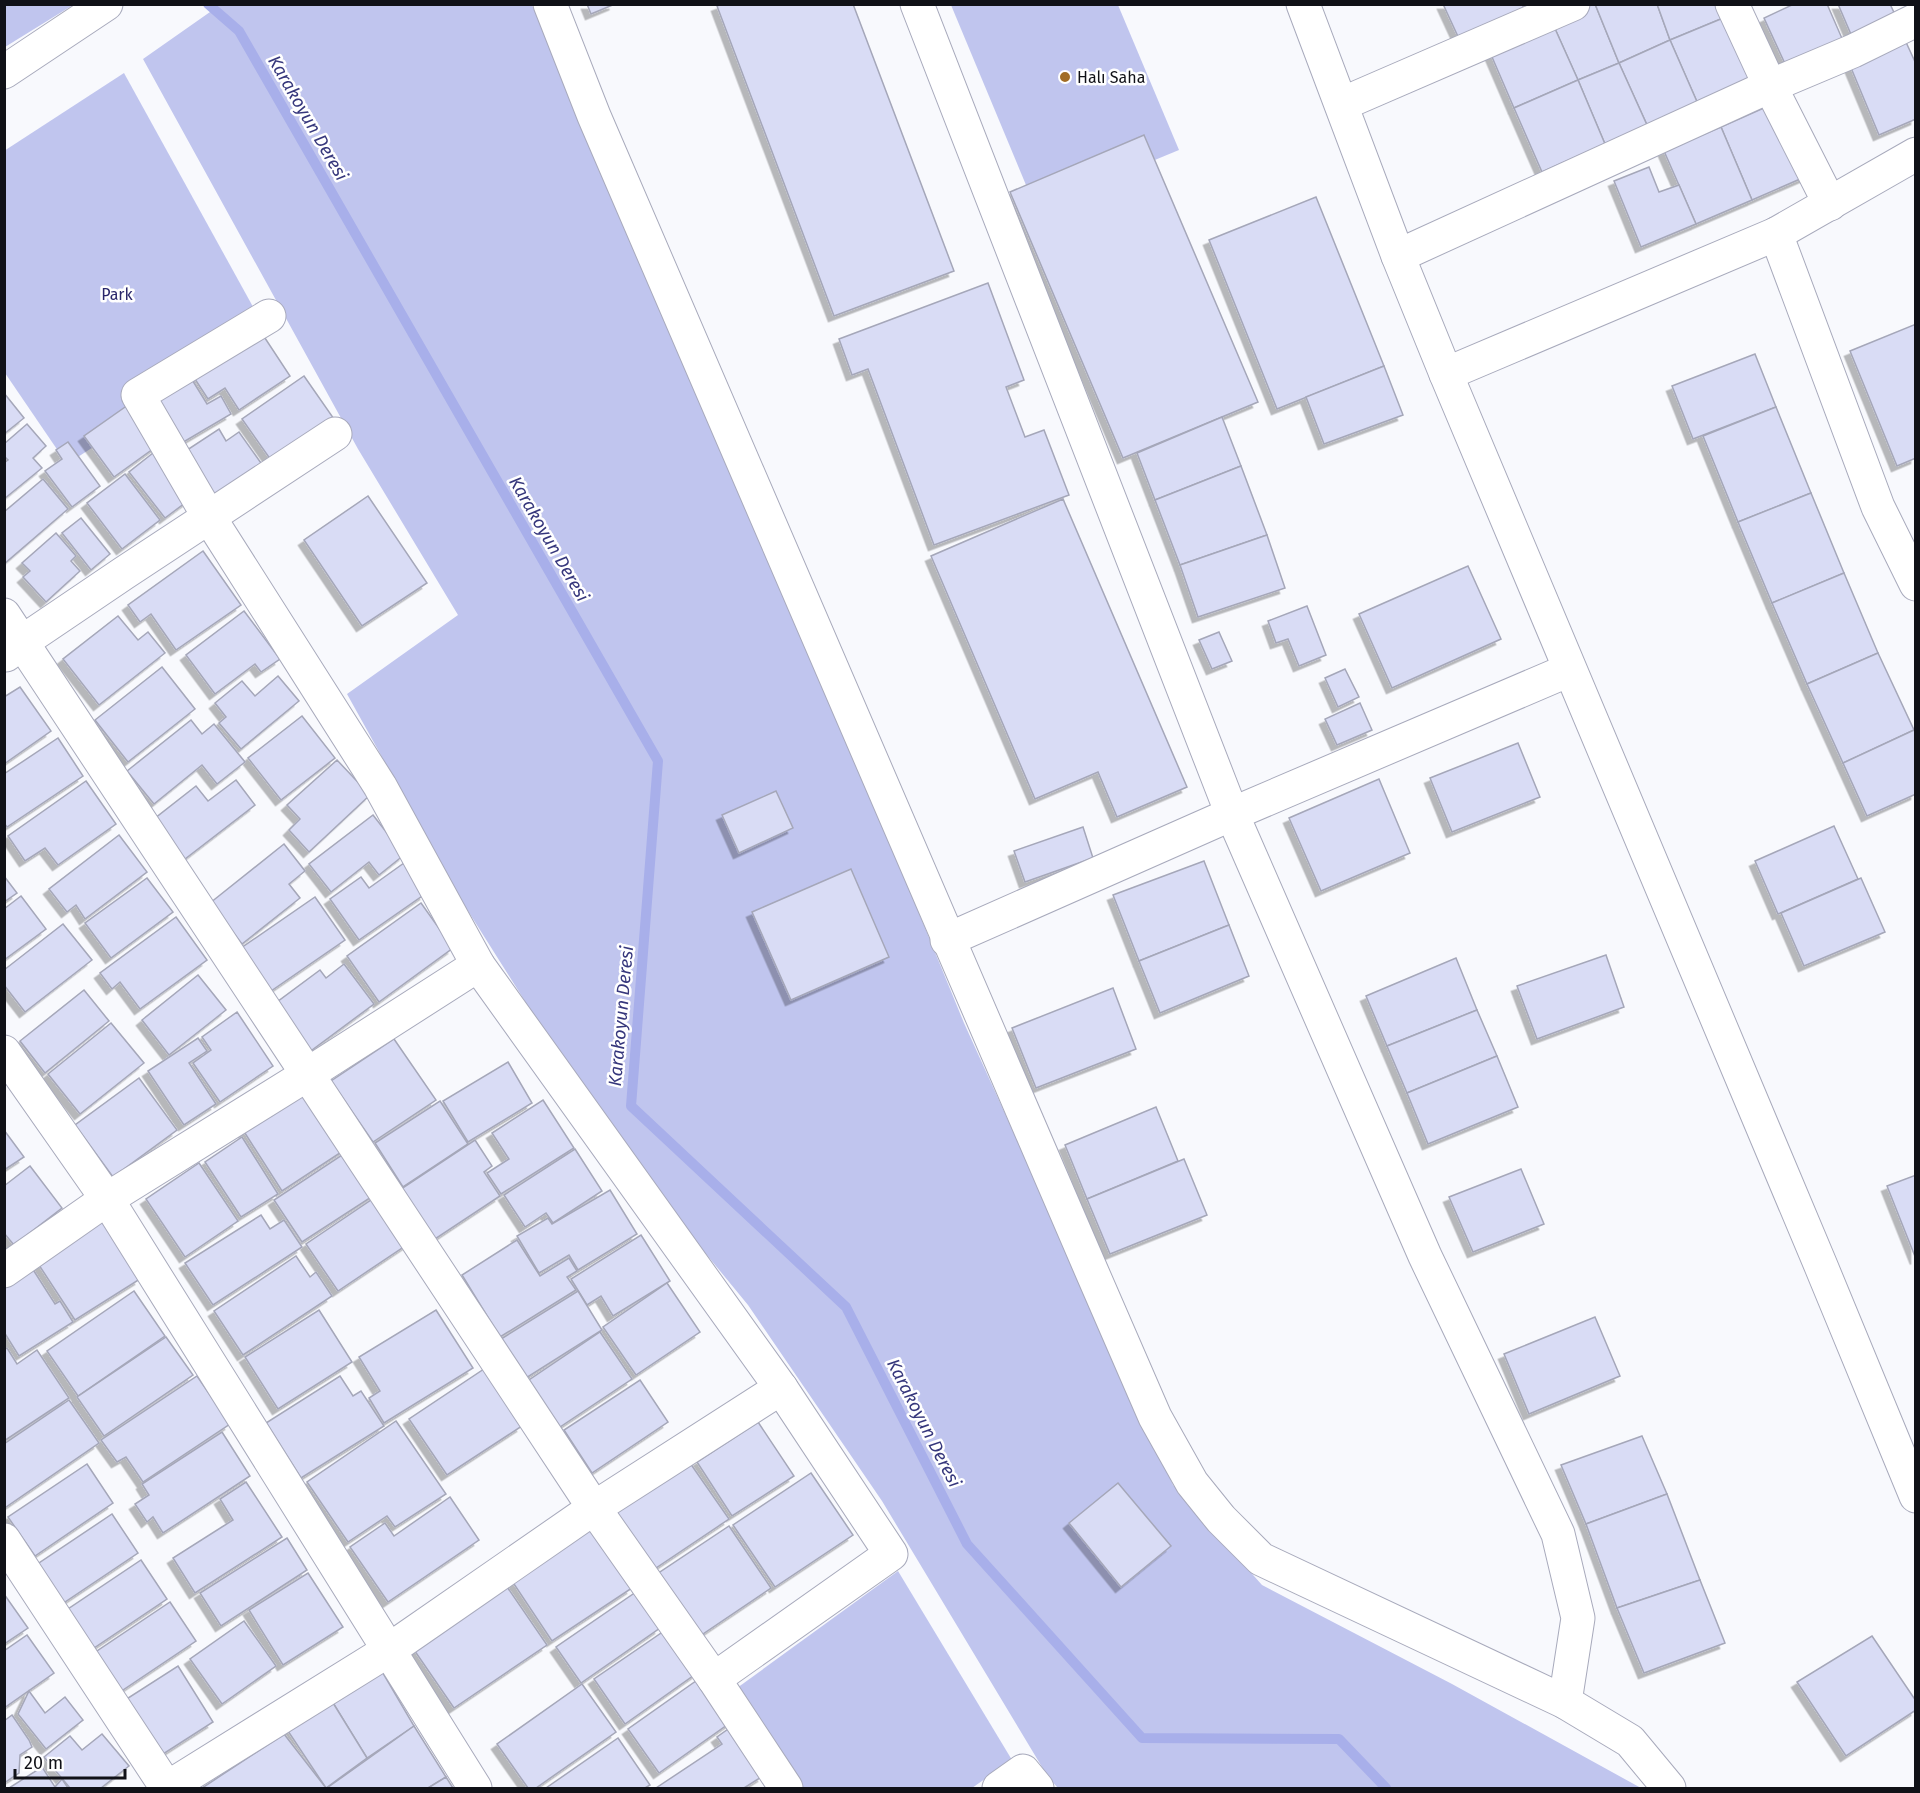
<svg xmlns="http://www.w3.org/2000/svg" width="1920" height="1793" font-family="'Fira Sans',sans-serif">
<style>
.green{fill:#c0c5ee}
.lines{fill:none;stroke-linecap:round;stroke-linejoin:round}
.stream{stroke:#a8afea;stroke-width:10}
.building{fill:#d9dcf5;stroke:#a5a7b9;stroke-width:1.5;filter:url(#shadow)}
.minor-casing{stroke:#a8aabc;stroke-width:35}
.secondary-casing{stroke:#a8aabc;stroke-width:35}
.minor{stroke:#fff;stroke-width:33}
.secondary{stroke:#fff;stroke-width:33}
.poi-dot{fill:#a16b25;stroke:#fff;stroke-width:2}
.labels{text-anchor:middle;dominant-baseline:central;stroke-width:5;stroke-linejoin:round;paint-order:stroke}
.poi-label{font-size:16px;fill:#101117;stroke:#fff;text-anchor:start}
.park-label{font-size:16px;fill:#29266a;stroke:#fff}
.water-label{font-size:18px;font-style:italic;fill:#36377c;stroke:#fff}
</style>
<defs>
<filter id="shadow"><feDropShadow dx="-5.5" dy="5.5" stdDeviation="0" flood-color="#0004"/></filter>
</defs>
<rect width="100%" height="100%" fill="#f8f9fd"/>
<!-- green -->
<g class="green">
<polygon points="5,4 73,4 73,5 5,47"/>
<polygon points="220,5 532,5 733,459 964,1023 1173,1485 1262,1585 1452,1684 1641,1788 1058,1788 1048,1777 882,1501 748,1305 651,1187 552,1044 463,903 347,694 458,615 358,449 143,59"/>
<polygon points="951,5 1118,5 1179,150 1036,209"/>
<polygon points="124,73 268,334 67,464 5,373 4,151"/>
<polygon points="898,1571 1012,1760 972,1788 800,1788 737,1688"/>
</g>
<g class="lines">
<!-- stream -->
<polyline class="stream" points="208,4 239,31 658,761 631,1106 846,1307 967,1544 1142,1738 1339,1739 1386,1788"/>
</g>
<!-- building -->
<g class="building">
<polygon points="587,4 615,4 591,14"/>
<polygon points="722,4 853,4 954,271 834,316 717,6"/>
<polygon points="1443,4 1522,4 1526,13 1461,43"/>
<polygon points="1591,4 1595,4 1619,63 1578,80 1552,22"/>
<polygon points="1595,4 1657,4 1670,40 1619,63"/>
<polygon points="1657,4 1726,4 1728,16 1670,40"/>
<polygon points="1794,4 1827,4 1844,43 1787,68 1764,18"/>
<polygon points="1838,4 1890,4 1898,21 1853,39"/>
<polygon points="1728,16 1755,80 1698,104 1670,40"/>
<polygon points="1552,22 1578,80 1514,108 1489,50"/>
<polygon points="1670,40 1698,104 1647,125 1619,63"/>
<polygon points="1905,40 1916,64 1916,119 1879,135 1849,63"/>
<polygon points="1619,63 1647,125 1605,144 1578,80"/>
<polygon points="1578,80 1605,144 1542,172 1514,108"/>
<polygon points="1775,103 1807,176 1752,200 1721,127"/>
<polygon points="1721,127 1752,200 1696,224 1664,151"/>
<polygon points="1144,135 1258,402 1123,458 1010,192"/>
<polygon points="1649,167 1659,192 1679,185 1696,224 1641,247 1614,181"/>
<polygon points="1316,197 1384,366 1277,409 1209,240"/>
<polygon points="988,283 1024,380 1006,387 1025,437 1044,430 1069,495 934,545 868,369 852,375 839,339"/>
<polygon points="1916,324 1916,458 1897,466 1850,351"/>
<polygon points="261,332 290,376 239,410 225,388 208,399 193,376"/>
<polygon points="1755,354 1776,407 1693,439 1672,386"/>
<polygon points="1384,366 1403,415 1324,444 1306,397"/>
<polygon points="304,376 334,419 273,463 242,419"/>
<polygon points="191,378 207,404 221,396 231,414 175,447 149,403"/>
<polygon points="4,393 24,418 4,434"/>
<polygon points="128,405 157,446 114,477 84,436"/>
<polygon points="1776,407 1811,493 1738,522 1703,436"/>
<polygon points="1222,417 1241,466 1155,500 1137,453"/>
<polygon points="27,424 46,446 33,458 42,468 4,499 4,463 8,460 4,456 4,444"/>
<polygon points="219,429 226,441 239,432 261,463 211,497 181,454"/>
<polygon points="68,442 100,486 72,507 45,471 62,459 56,450"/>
<polygon points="153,453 189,500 165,518 129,472"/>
<polygon points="1241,466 1267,535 1180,565 1155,500"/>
<polygon points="125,474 160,520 122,549 87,503"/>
<polygon points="43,479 68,509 4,564 4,512"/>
<polygon points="1811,493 1844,573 1772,603 1738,522"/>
<polygon points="368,496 427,583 362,626 304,540"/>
<polygon points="1063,499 1187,787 1117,817 1098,772 1035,799 931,556"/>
<polygon points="81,518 110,554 91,570 62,533"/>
<polygon points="56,533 76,556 71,561 80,571 46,602 23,577 30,571 22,563"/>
<polygon points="1267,535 1285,588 1198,617 1180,565"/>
<polygon points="203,551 241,605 176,650 151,614 140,622 128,605"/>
<polygon points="1468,566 1501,639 1392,688 1359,614"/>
<polygon points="1844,573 1878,653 1807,684 1772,603"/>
<polygon points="1307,606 1326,655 1299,666 1288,639 1276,643 1268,621"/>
<polygon points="244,611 280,659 261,672 255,664 215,694 186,655"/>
<polygon points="118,616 138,640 148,632 165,653 99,705 63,659"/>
<polygon points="1219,632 1232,661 1212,669 1199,640"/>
<polygon points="1878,653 1914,730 1843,763 1807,684"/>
<polygon points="162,667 195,709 128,762 95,720"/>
<polygon points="1345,669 1359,697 1338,707 1325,678"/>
<polygon points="278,676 299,701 241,749 219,723 226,717 215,703 242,681 255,696"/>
<polygon points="20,687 51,731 4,764 4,697"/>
<polygon points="1360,703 1372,730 1337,745 1325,719"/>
<polygon points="302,716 335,758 281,800 248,758"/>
<polygon points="191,720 202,734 214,724 245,762 217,784 202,765 154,804 127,771"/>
<polygon points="1914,730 1916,733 1916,794 1867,816 1843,763"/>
<polygon points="58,738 83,776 7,827 4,823 4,774"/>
<polygon points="1518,743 1540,797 1452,832 1430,778"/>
<polygon points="337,760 370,795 309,852 289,830 300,819 287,805"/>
<polygon points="1379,779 1410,853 1321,891 1289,818"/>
<polygon points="236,780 255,805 185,859 154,819 196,786 208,801"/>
<polygon points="86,781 116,824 58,865 45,848 25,861 8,836"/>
<polygon points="776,791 793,828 739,853 722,815"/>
<polygon points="373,815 404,855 379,875 369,862 331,892 309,864"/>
<polygon points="1834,826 1858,879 1778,914 1755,861"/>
<polygon points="1083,827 1093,858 1025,882 1014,851"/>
<polygon points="119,835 147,872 85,919 76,905 67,912 49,889"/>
<polygon points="284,844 305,871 289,884 300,898 242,944 210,903"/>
<polygon points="1204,861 1229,925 1139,961 1113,895"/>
<polygon points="404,863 425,894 359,940 330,899 361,877 369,888"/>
<polygon points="851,869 889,957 791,1000 752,912"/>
<polygon points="4,876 17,893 4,902"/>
<polygon points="147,878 173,912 111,958 85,923"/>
<polygon points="1861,878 1885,932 1804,966 1781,913"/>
<polygon points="21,896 46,929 4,960 4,909"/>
<polygon points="315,897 345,940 271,991 241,948"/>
<polygon points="421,903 453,948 379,1002 347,956"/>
<polygon points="176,917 207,960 140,1009 120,982 112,989 100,973"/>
<polygon points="63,924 92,960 25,1012 4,985 4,970"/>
<polygon points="1229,925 1249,976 1160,1013 1139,961"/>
<polygon points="1606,955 1624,1007 1537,1039 1517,986"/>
<polygon points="1456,958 1477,1010 1387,1046 1366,996"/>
<polygon points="344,964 374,1004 308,1053 273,1005 320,970 326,978"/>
<polygon points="198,975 226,1010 169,1055 142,1020"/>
<polygon points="1113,988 1136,1049 1036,1088 1012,1028"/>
<polygon points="84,990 109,1021 45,1073 20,1041"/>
<polygon points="1477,1010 1497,1056 1407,1093 1387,1046"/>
<polygon points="237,1012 273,1066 220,1102 193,1063 211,1050 202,1037"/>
<polygon points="111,1023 144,1063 80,1114 48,1074"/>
<polygon points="198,1038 207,1051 189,1063 216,1104 184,1125 148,1071"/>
<polygon points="394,1039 436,1100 373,1142 331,1081"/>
<polygon points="1497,1056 1518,1107 1428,1144 1407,1093"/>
<polygon points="508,1062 532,1103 468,1142 443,1101"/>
<polygon points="139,1078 177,1130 113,1177 75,1125"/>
<polygon points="307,1089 346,1149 282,1191 243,1130"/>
<polygon points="543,1100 574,1148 501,1194 487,1173 509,1159 492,1133"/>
<polygon points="440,1101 468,1144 403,1187 375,1143"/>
<polygon points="1156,1107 1178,1161 1087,1199 1065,1145"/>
<polygon points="4,1130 24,1157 4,1170"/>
<polygon points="242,1137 278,1194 241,1217 205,1162"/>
<polygon points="475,1140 492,1166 484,1172 500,1196 432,1241 398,1191"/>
<polygon points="575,1149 602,1191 553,1223 546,1213 525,1227 504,1195"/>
<polygon points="348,1151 376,1194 302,1242 274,1200"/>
<polygon points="1184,1159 1207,1215 1110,1254 1087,1199"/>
<polygon points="199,1163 238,1221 185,1257 146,1199"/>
<polygon points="30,1166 62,1208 14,1245 4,1233 4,1186"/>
<polygon points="1521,1169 1544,1224 1473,1252 1449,1197"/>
<polygon points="1916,1175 1916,1259 1887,1186"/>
<polygon points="610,1190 637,1234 578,1270 569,1255 539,1273 517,1236 548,1218 552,1224"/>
<polygon points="377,1196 408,1244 338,1291 306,1244"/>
<polygon points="261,1215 270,1229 284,1220 302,1247 213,1305 185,1263"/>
<polygon points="103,1221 140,1279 75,1320 37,1262"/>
<polygon points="641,1235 670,1281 613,1316 601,1296 587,1305 571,1279"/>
<polygon points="517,1240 540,1276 569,1258 577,1271 567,1277 576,1290 500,1337 462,1275"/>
<polygon points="296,1256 310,1277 316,1272 332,1296 243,1355 214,1311"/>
<polygon points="32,1268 55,1304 60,1301 73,1322 19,1356 4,1332 4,1286"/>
<polygon points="667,1283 700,1332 636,1375 603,1327"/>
<polygon points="134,1291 165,1336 78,1396 47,1351"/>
<polygon points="578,1291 602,1330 526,1378 501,1339"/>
<polygon points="319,1310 352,1362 278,1409 245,1357"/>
<polygon points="436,1310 473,1368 384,1423 369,1398 380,1391 359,1357"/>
<polygon points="1595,1317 1620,1376 1529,1414 1504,1354"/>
<polygon points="600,1332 632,1379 557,1429 526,1382"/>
<polygon points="166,1337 193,1375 104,1436 77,1397"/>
<polygon points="7,1348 17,1364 37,1350 69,1398 4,1441 4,1350"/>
<polygon points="484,1369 522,1426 447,1475 409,1419"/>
<polygon points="197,1376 230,1424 143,1482 126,1457 117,1462 101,1440"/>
<polygon points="340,1376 353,1396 361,1391 384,1426 301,1478 266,1423"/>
<polygon points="640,1380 668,1422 592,1473 564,1430"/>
<polygon points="69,1400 99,1443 6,1507 4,1505 4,1444"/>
<polygon points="396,1421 446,1494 395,1527 387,1516 348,1542 307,1482"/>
<polygon points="758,1422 794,1476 732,1516 697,1462"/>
<polygon points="222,1432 250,1476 163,1533 153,1517 147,1522 135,1504 149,1495 142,1484"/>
<polygon points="1642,1436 1667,1494 1586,1524 1561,1465"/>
<polygon points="690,1463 729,1519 647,1574 609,1518"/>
<polygon points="87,1464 113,1503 35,1556 8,1517"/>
<polygon points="811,1473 853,1535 775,1587 733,1525"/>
<polygon points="246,1482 282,1537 195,1593 173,1558 233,1520 220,1499"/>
<polygon points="1118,1483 1171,1546 1121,1587 1069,1523"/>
<polygon points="1667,1494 1700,1580 1617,1608 1586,1524"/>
<polygon points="450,1497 479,1540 388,1602 350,1547 385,1523 394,1536"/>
<polygon points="112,1514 138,1553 59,1606 33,1567"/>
<polygon points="588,1522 632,1588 552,1641 508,1575"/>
<polygon points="729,1526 771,1588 691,1642 648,1580"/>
<polygon points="287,1538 307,1570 221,1626 200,1593"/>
<polygon points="141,1560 167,1599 88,1652 62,1613"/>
<polygon points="308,1573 343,1627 283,1665 249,1610"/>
<polygon points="1700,1580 1725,1643 1644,1673 1617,1608"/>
<polygon points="503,1581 547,1645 454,1708 410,1644"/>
<polygon points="636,1592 660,1628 581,1683 556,1647"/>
<polygon points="4,1594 28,1628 4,1644"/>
<polygon points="170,1602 196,1641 117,1694 91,1655"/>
<polygon points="244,1621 276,1666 222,1704 190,1659"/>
<polygon points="667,1629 697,1673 625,1724 594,1679"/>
<polygon points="27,1635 54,1673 4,1708 4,1651"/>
<polygon points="1872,1636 1916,1701 1916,1710 1846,1756 1797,1682"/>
<polygon points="178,1666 213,1722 160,1756 125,1700"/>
<polygon points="380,1668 414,1726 367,1758 330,1698"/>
<polygon points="703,1676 734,1720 659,1773 628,1729"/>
<polygon points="582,1684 616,1732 536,1788 528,1788 497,1744"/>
<polygon points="29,1691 45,1713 65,1697 83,1720 46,1749 18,1714"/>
<polygon points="330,1698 367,1758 326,1788 286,1728"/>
<polygon points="12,1715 29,1740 32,1747 20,1755 19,1773 4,1783 4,1721"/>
<polygon points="414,1726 446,1777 428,1788 327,1788"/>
<polygon points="731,1727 763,1776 744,1788 656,1788 722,1744 717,1737"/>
<polygon points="102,1734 129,1766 101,1788 70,1788 44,1757 70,1736 82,1750"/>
<polygon points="284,1734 326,1788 202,1788"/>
<polygon points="618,1738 650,1785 645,1788 546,1788"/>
<polygon points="42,1767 55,1787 62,1779 68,1788 9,1788"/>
<polygon points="446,1777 453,1788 428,1788"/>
</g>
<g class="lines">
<!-- minor casing -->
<g class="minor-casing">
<g id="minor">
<polyline points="550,4 594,116 1092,1272 1155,1417 1192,1483 1221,1519 1261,1559 1565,1702 1630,1741 1669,1788"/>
<polyline points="917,4 1232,814 1425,1256 1558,1534 1578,1618 1565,1702"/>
<polyline points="1732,4 1770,86 1830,204"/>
<polyline points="4,72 106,4"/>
<polyline points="1342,104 1573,4"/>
<polyline points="1776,234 1878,507 1916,584"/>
<polyline points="1398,256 1770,86 1853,51 1916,20"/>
<polyline points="1446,374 1776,234 1916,154"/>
<polyline points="4,615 594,1508 714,1679 786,1788"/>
<polyline points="6,655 22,642 124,573 335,434"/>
<polyline points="947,940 1232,814 1569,670"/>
<polyline points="478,965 781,1388 891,1554 714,1679"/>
<polyline points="4,1052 107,1199 475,1788"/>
<polyline points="4,1271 107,1199 308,1074 478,965 380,786 209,517 138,395 269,316"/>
<polyline points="4,1540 167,1788"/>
<polyline points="167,1788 389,1650 594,1508 781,1388"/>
<polyline points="999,1788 1023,1771 1037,1788"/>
</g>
</g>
<!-- secondary casing -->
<g class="secondary-casing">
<polyline id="secondary" points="1303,4 1398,256 1446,374 1821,1266 1916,1496"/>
</g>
<!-- minor -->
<use href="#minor" class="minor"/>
<!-- secondary -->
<use href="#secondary" class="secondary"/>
</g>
<!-- markers -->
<circle class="poi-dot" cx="1065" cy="77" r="6"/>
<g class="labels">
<!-- poi labels -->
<g class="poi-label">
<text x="1077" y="77">Halı Saha</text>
</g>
<!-- park labels -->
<g class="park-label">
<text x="117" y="294">Park</text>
</g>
<!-- water labels -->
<g class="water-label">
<text transform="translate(308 118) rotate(60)">Karakoyun Deresi</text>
<text transform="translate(549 539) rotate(60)">Karakoyun Deresi</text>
<text transform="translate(621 1016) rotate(-85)">Karakoyun Deresi</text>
<text transform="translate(924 1423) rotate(63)">Karakoyun Deresi</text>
</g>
</g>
<!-- border -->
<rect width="1920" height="1793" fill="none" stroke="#101117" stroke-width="12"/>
<!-- scale -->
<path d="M15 1769v9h110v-9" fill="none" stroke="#101117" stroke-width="3"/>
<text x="24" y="1769" font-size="18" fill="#101117" stroke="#ffffff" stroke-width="4.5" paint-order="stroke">20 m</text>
</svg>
